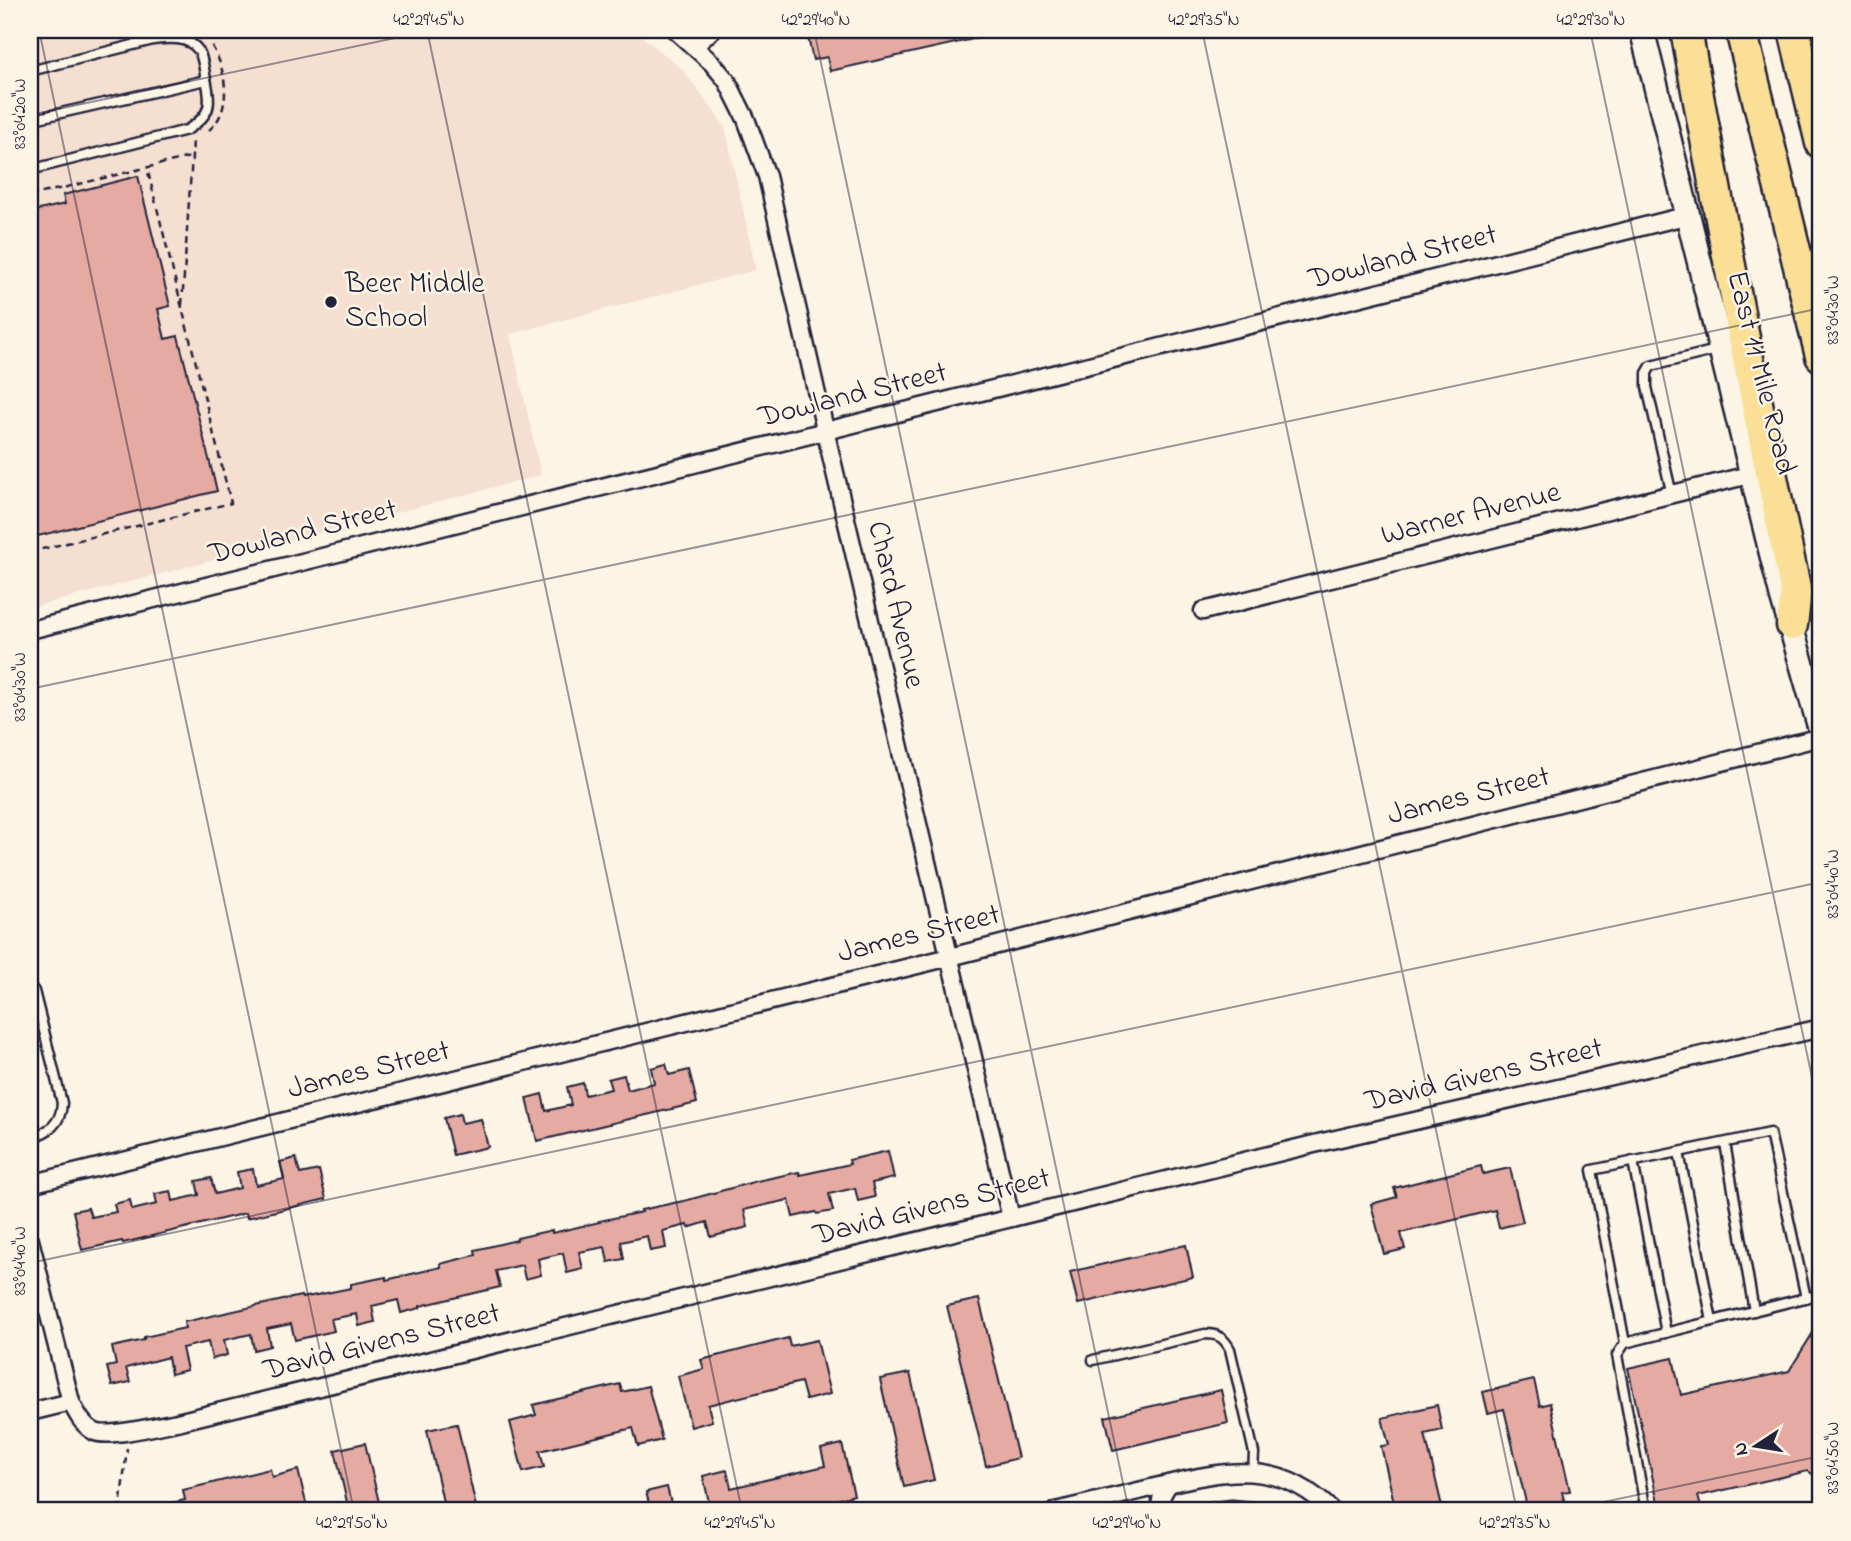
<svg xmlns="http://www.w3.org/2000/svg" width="1851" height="1541" font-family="'Indie Flower',sans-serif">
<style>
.built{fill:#f5dfd1}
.building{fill:#e5aba3;stroke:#22223b;stroke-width:2}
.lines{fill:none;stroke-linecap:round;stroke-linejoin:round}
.service-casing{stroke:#22223b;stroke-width:13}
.minor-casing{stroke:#22223b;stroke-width:21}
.secondary-casing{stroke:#22223b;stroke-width:28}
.motorway-casing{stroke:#22223b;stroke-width:35}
.path{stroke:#22223b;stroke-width:2.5;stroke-dasharray:7 5;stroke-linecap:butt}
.service{stroke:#fcf5e5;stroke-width:8}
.minor{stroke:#fcf5e5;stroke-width:16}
.secondary{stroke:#fcf5e5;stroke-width:23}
.motorway{stroke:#fbdf96;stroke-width:30}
.ticks{fill:none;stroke:#22223b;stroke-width:2;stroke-opacity:0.45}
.poi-dot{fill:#22223b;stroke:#fcf5e5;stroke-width:2.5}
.labels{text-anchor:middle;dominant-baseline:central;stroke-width:5;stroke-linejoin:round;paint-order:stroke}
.street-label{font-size:30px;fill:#22223b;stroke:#fcf5e5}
.poi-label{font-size:30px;fill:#22223b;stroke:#fcf5e5;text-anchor:start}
.neatline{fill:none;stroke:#22223b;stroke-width:2.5}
.ticks-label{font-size:18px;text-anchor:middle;fill:#22223b}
</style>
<rect width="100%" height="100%" fill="#fcf5e5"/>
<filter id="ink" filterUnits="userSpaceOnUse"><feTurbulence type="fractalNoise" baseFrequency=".0143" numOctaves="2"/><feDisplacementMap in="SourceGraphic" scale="14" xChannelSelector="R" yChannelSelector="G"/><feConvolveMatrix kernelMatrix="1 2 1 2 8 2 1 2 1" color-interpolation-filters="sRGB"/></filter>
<g filter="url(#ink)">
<!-- built -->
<polygon class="built" points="30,30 634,30 681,68 725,126 756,270 510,334 541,475 30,608"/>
<!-- building -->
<g class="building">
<polygon points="821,30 824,30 825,35 849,30 987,30 987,36 830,71 827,57 813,60 807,33"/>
<polygon points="138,176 170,306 158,309 165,339 178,336 217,491 30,538 30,212 65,204 63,195"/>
<polygon points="666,1064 669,1075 689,1070 697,1103 537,1141 527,1098 542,1094 546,1111 571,1105 567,1087 583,1083 585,1095 611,1089 608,1079 624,1075 628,1090 654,1083 651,1068"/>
<polygon points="460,1114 462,1123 481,1119 488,1147 453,1155 444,1118"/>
<polygon points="888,1151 894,1178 872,1183 875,1197 858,1201 855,1188 829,1194 833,1211 817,1214 816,1212 793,1217 789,1200 770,1204 744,1210 748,1227 711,1237 707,1222 688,1228 687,1225 663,1231 666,1248 650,1251 647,1236 621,1242 624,1259 608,1262 605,1247 579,1252 583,1269 567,1273 563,1253 538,1259 541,1275 525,1279 522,1265 496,1271 500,1287 420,1306 420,1308 401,1313 398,1300 372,1306 375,1322 359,1326 357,1314 331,1319 334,1331 295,1340 291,1324 267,1329 270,1346 254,1350 251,1334 224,1340 227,1355 212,1359 208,1342 182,1348 187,1370 171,1374 168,1357 126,1368 130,1382 112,1386 107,1367 116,1365 112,1347 144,1340 144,1337 185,1328 184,1322 301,1296 302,1298 351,1288 351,1284 386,1277 386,1280 441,1267 440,1264 476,1255 475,1250 517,1240 517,1238 552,1230 552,1233 600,1222 599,1221 642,1212 641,1210 688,1200 757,1181 799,1172 800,1175 850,1164 849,1160"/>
<polygon points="296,1158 300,1174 319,1170 326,1199 247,1218 246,1213 123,1243 122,1241 82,1250 73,1211 88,1208 91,1217 116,1212 114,1204 130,1200 132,1210 157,1204 155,1194 171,1191 173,1201 199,1195 196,1181 211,1178 215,1194 240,1188 237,1172 253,1169 256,1185 284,1179 280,1162"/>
<polygon points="1481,1166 1483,1174 1510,1168 1523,1222 1499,1228 1495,1210 1401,1233 1405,1249 1384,1254 1371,1204 1397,1197 1394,1188"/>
<polygon points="1186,1245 1193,1277 1078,1304 1070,1272"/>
<polygon points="979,1299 1018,1458 986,1466 947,1306"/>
<polygon points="1821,1320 1821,1480 1808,1471 1698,1496 1702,1511 1660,1511 1628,1368 1673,1358 1681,1395 1789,1371"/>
<polygon points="788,1338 790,1346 817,1340 830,1394 806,1400 801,1382 708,1405 712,1421 691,1427 678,1376 704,1369 701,1360"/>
<polygon points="910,1373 934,1480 904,1487 880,1379"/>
<polygon points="1534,1380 1540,1406 1550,1403 1570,1491 1562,1492 1567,1511 1528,1511 1504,1409 1488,1413 1483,1392"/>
<polygon points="620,1384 622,1392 648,1386 662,1440 638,1446 633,1428 540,1451 544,1467 523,1472 510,1422 536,1415 533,1405"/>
<polygon points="1221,1390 1228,1423 1113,1450 1105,1417"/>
<polygon points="1437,1405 1442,1430 1425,1434 1443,1511 1396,1511 1381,1446 1389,1445 1382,1418"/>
<polygon points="457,1424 477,1511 445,1511 427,1430"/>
<polygon points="365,1443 381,1511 349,1511 335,1450"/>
<polygon points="842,1444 854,1495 829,1502 831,1511 711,1511 703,1476 727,1470 731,1488 825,1466 821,1449"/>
<polygon points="270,1469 272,1477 298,1470 308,1511 159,1511 158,1506 185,1500 183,1490"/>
<polygon points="667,1487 673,1511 651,1511 646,1492"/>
</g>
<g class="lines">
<!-- service casing -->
<g class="service-casing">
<g id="service">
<path d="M 30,71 L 153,40 C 168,38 189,36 199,51 C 203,58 204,71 206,79 C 212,105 211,115 187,130 L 30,170"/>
<polyline points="30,120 206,80"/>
<polyline points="1672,495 1647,387 1647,373 1651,366 1717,350"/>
<path d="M 30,986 L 34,991 L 62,1103 C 61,1124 49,1132 30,1138"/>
<polyline points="1725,1143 1754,1311"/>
<polyline points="1679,1152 1712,1321"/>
<polyline points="1633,1161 1666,1333"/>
<polyline points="1625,1343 1592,1170 1770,1133 1806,1298"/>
<path d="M 1093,1360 L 1205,1334 C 1219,1334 1224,1338 1230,1349 L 1254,1453 L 1253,1472"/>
<polyline points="119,1511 120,1511"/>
<polyline points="1646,1511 1617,1355 1625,1343 1821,1294"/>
</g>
</g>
<!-- minor casing -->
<g class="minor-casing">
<g id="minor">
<polyline points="675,30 712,63 727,81 746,119 767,176 829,447 1011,1218"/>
<polyline points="695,46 712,30"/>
<polyline points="1203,611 1753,474"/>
<polyline points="30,630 1689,215"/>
<polyline points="30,1184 950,957 1821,737"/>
<path d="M 30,1240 L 71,1402 C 77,1414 83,1426 95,1432 C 109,1438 161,1425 177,1422 L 1314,1144 L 1821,1028"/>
<polyline points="30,1412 71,1402"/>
<path d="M 1056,1511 C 1089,1503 1122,1495 1155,1487 C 1222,1471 1277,1456 1332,1511"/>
<path d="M 1163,1511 C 1157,1502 1163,1492 1169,1484"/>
<polyline points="1215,1511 1232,1509 1252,1511"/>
</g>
</g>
<!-- secondary casing -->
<g class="secondary-casing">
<polyline id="secondary" points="1642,30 1782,596 1821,731"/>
</g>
<!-- motorway casing -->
<g class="motorway-casing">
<g id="motorway">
<path d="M 1686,30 C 1720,218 1756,405 1796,592 L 1792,625"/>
<polyline points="1741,30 1821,356"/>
<polyline points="1794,30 1821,143"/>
</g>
</g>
<!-- path -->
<g class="path">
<path d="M 209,130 C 234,109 226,67 210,43"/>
<polyline points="30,196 190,157"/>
<polyline points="182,305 193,141"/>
<polyline points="30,552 231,503 147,168"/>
<polyline points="121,1500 127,1448"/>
</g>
<!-- service -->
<use href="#service" class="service"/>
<!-- minor -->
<use href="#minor" class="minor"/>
<!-- secondary -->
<use href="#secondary" class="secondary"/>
<!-- motorway -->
<use href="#motorway" class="motorway"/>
</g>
</g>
<!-- ticks -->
<path class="ticks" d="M 39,30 L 354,1511M 427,30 L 742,1511M 814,30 L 1129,1511M 1202,30 L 1517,1511M 1590,30 L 1821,1120M 30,115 L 433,30M 30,689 L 1821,308M 30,1263 L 1821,882M 1561,1511 L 1821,1456"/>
<!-- markers -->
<circle class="poi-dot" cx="331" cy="302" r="7"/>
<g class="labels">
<!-- street labels -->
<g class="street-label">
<text transform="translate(1403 258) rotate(-14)">Dowland Street</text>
<text transform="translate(1760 373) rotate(76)">East 11 Mile Road</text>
<text transform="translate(853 396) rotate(-14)">Dowland Street</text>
<text transform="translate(1471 515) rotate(-14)">Warner Avenue</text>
<text transform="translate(303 533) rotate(-14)">Dowland Street</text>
<text transform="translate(895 605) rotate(77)">Chard Avenue</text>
<text transform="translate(1469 797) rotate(-14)">James Street</text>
<text transform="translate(919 935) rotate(-14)">James Street</text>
<text transform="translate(369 1071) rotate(-14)">James Street</text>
<text transform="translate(1484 1076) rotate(-13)">David Givens Street</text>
<text transform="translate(932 1208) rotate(-14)">David Givens Street</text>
<text transform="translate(382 1343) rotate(-14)">David Givens Street</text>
</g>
<!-- poi labels -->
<g class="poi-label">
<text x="345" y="285">Beer Middle<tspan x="345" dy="34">School</tspan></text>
</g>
</g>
<!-- margin -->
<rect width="1851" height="1541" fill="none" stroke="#fcf5e5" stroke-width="77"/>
<!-- north arrow -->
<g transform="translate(1756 1446) rotate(258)" stroke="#fcf5e5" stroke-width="5" paint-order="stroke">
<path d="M0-5L12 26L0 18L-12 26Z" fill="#22223b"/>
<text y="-10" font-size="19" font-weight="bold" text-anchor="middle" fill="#22223b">N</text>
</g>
<rect x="38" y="38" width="1774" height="1464" class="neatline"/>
<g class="ticks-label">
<text x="429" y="25">42°29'45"N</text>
<text x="816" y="25">42°29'40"N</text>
<text x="1204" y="25">42°29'35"N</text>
<text x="1591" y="25">42°29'30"N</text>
<text transform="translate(19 114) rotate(-90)" y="6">83°04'20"W</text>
<text transform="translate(1832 310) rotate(-90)" y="6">83°04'30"W</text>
<text transform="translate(19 687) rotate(-90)" y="6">83°04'30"W</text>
<text transform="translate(1832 884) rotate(-90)" y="6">83°04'40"W</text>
<text transform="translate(19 1261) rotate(-90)" y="6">83°04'40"W</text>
<text transform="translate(1832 1458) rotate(-90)" y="6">83°04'50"W</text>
<text x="352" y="1528">42°29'50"N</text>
<text x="740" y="1528">42°29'45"N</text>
<text x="1127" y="1528">42°29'40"N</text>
<text x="1515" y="1528">42°29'35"N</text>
</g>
</svg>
